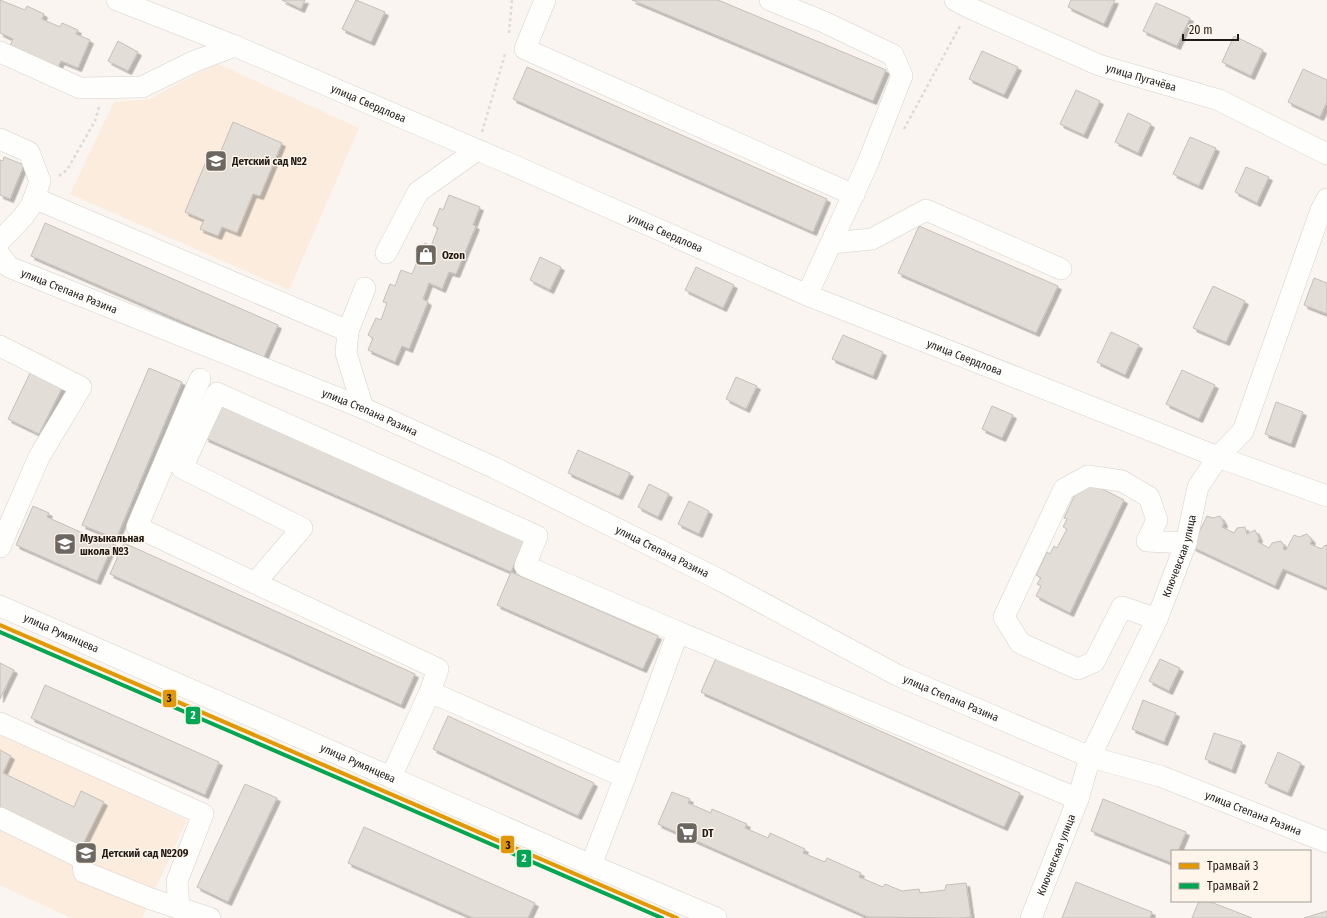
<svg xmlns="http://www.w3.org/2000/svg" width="1327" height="918" font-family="'Fira Sans Condensed',sans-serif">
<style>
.built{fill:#fbecde}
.building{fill:#e3ddd8;stroke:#c5bfba;filter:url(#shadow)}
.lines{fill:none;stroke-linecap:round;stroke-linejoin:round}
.minor-casing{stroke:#d7d1cc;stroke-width:22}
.path{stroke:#dcdbd9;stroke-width:2.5;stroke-dasharray:3 3;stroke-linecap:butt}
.minor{stroke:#fefefd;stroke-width:21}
.tram-1-casing{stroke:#fff5eb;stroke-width:7}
.tram-2-casing{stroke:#fff5eb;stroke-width:7}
.tram-1{stroke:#e29802;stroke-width:4}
.tram-2{stroke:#00a651;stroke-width:4}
.labels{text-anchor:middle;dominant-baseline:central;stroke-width:3;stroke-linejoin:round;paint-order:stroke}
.street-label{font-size:11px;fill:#211b16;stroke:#fff5eb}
.poi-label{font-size:11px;font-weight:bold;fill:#211b16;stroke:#fff5eb;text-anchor:start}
.line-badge{stroke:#fff5eb;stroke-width:1.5}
.badge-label{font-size:11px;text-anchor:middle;font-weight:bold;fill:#fff}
.pale-badge-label{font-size:11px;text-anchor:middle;font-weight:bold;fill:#111}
</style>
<defs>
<filter id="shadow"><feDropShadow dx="3.5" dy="3.5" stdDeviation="0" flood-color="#0004"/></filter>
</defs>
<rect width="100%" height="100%" fill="#faf5f0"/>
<!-- built -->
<g class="built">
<polygon points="216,63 359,128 289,290 70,194 114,102 150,99"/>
<polygon points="0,733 187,820 142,918 71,918 0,885"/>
</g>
<!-- building -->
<g class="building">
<polygon points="0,0 25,10 27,6 44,14 42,19 60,27 62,23 78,30 76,34 90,40 78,68 61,61 58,67 10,46 13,39 0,33"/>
<polygon points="282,0 305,0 301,9"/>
<polygon points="356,0 385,12 371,42 342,29"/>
<polygon points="632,0 718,0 886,70 873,101"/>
<polygon points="1071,0 1115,0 1104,24 1068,7"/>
<polygon points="1156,3 1190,18 1177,46 1143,31"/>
<polygon points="1234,36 1263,50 1251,76 1222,62"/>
<polygon points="118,41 138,52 128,71 108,61"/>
<polygon points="982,51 1018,67 1004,95 969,79"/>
<polygon points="527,67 827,199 813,232 513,99"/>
<polygon points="1303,69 1327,80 1327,102 1320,117 1288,102"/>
<polygon points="1076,90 1100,101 1084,135 1060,124"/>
<polygon points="1128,113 1151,124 1138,153 1115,142"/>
<polygon points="233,122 282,143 260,196 253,194 237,233 222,227 218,236 200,229 204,220 185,212 207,159 216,163"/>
<polygon points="1190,137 1216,148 1199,186 1173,174"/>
<polygon points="4,157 24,165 10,199 0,195 0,160 3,161"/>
<polygon points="1246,167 1269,177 1257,203 1235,192"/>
<polygon points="449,195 480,207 473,225 476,226 456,274 449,272 442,289 429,283 423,299 428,302 409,349 402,346 395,362 368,350 373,338 368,335 376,318 381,320 387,303 383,302 390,284 395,286 401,270 412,274 425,243 431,246 438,228 433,225 440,208 443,210"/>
<polygon points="45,223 278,325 264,357 31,256"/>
<polygon points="919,226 1058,286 1036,333 898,273"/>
<polygon points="540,257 561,267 550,290 530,280"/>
<polygon points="696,267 734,285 723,308 685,290"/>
<polygon points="1314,278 1327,283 1327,314 1304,305"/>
<polygon points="1213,286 1245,301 1226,342 1193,328"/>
<polygon points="1111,332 1139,345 1125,375 1097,362"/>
<polygon points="843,335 883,352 873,376 832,359"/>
<polygon points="149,368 182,382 116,539 82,525"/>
<polygon points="1182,370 1215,385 1199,419 1166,404"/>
<polygon points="31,371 63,386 39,434 8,419"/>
<polygon points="736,377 757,386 746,409 726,399"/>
<polygon points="1276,402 1303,412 1291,444 1265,434"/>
<polygon points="220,405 525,539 511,572 205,438"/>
<polygon points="992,406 1013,415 1002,438 982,429"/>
<polygon points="578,450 630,473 619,496 568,473"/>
<polygon points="1089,482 1124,500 1070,613 1036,596 1041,586 1037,584 1041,578 1036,575 1047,552 1050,554 1054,546 1057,548 1067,529 1063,527 1067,519 1064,518 1079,486"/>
<polygon points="649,484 669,494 658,517 638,507"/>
<polygon points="689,501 709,511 699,534 678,524"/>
<polygon points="33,506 49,513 47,517 98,540 100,536 114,543 97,581 16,545"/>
<polygon points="1207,516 1213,518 1220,516 1224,523 1222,527 1234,533 1237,528 1245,527 1247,534 1255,530 1259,538 1258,542 1269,548 1272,543 1281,541 1284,546 1283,549 1286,550 1294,535 1299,537 1307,534 1312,540 1310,544 1322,549 1324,546 1327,545 1327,588 1283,569 1275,586 1192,547"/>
<polygon points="124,543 415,674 401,705 110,574"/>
<polygon points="511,572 658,636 643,669 497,605"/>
<polygon points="716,658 1020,793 1004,827 701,692"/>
<polygon points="1160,659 1180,668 1169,691 1149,681"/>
<polygon points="0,663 14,670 0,699"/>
<polygon points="45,685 219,762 205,795 31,718"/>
<polygon points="1143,700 1176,713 1164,742 1132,729"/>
<polygon points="448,716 594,783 578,816 433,749"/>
<polygon points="1214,733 1242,742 1232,770 1205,759"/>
<polygon points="0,750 11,756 3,773 74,807 81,791 104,802 81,848 0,809"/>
<polygon points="1278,752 1301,763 1288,793 1265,783"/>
<polygon points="245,784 277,798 228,902 197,887"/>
<polygon points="672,792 690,799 688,803 711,813 712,809 747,824 745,828 768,838 770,833 805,849 803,853 825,862 827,858 861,873 859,877 883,887 885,884 902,891 919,889 920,893 945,890 946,885 966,883 971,917 960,918 868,917 658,824"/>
<polygon points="1103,799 1186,832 1178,851 1172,851 1172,863 1091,831"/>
<polygon points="364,827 535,903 528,918 473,918 348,863"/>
<polygon points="1076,882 1152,912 1150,918 1062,918"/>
<polygon points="1199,901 1208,901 1252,918 1192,918"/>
<polygon points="1327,911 1327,918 1304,918"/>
</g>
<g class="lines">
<!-- minor casing -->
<g class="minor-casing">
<g id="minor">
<path id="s1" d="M 117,0 L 235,46 L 508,163 L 807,295 L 1218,457 L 1327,496"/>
<polyline points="545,0 525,49 854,195"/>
<polyline points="770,0 824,22 893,55 902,76 867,165 807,295"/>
<path id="s2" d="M 955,0 L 970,8 L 1099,65 L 1219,100 L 1327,154"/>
<polyline points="0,52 80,88 142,87 195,61 235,46"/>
<polyline points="0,139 29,152 40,181 39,184 32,204 23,217 0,241"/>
<polyline points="34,198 348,331 346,353 363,408"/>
<polyline points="832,243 872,239 926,210 1061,269"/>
<polyline points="386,253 418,192 477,150"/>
<path id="s3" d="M 0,255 L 9,267 L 363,408 L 495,468 L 718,579 L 897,675 L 1090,757 L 1160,776 L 1327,842"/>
<polyline points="348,331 365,288"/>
<polyline points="0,346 81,387 39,457 0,547"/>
<polyline points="200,379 137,527 255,583"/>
<path id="s4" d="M 0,606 L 591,865 L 716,918"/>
<polyline points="1157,619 1122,607 1094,662 1078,669 1020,643 1004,617 1064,489 1088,476 1122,481 1149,497 1157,520 1147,541 1186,543"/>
<polyline points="678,632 1078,799"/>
<polyline points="430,692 625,777 591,865"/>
<polyline points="0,723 203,814 177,881 179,908"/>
<polyline points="391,777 430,692 438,669 255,583 302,528 182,468 217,393 537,536 525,566 678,632 625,777"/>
<polyline points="0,818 82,858 84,872 151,899 210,918"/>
<path id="s5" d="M 1031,918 L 1078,799 L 1090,757 L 1157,619 L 1186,543 L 1198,487 L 1218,457 L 1243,431 L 1321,210 L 1327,199"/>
</g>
</g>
<!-- path -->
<g class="path">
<polyline points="509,33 512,0"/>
<polyline points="904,129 961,24"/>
<polyline points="482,132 505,54"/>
<polyline points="59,176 67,170 95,121 99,107"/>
</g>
<!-- minor -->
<use href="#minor" class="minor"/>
<!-- tram-1 casing -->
<g class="tram-1-casing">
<polyline id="tram-1" points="0,625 677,918"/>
</g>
<!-- tram-2 casing -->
<g class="tram-2-casing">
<polyline id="tram-2" points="0,632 662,918"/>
</g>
<!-- tram-1 -->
<use href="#tram-1" class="tram-1"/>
<!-- tram-2 -->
<use href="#tram-2" class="tram-2"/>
</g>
<!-- icons -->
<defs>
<g id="school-square" transform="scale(1.15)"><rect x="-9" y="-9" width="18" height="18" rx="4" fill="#6d6762" stroke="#fff5eb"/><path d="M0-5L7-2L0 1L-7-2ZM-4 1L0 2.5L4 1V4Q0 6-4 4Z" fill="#fff"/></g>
<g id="shop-square" transform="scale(1.15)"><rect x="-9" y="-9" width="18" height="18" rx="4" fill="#6d6762" stroke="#fff5eb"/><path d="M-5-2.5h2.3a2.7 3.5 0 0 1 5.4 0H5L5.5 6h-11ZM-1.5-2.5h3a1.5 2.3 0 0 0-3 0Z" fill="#fff"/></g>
<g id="supermarket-square" transform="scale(1.15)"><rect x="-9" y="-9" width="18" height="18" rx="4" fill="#6d6762" stroke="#fff5eb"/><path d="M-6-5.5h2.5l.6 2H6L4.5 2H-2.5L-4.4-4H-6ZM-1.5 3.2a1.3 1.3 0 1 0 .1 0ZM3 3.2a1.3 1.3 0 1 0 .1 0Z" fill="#fff"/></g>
</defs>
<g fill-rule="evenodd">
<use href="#school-square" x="216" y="161"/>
<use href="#shop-square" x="426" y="255"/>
<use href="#school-square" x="65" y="544"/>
<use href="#supermarket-square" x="687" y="833"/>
<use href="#school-square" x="86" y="853"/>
</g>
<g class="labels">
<!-- street labels -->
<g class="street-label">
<text stroke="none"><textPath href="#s2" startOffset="202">улица Пугачёва</textPath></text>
<text stroke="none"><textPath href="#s1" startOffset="272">улица Свердлова</textPath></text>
<text stroke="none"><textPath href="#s1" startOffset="596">улица Свердлова</textPath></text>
<text stroke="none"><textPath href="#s3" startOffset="80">улица Степана Разина</textPath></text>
<text stroke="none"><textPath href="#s1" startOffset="920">улица Свердлова</textPath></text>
<text stroke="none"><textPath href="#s3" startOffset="404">улица Степана Разина</textPath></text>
<text stroke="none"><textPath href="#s3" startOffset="728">улица Степана Разина</textPath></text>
<text stroke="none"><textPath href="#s5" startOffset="392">Ключевская улица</textPath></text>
<text stroke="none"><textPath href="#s4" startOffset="67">улица Румянцева</textPath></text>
<text stroke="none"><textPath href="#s3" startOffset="1052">улица Степана Разина</textPath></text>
<text stroke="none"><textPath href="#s4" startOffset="391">улица Румянцева</textPath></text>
<text stroke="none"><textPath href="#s3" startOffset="1376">улица Степана Разина</textPath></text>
<text stroke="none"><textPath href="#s5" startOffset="68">Ключевская улица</textPath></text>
</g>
<!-- poi labels -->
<g class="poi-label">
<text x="232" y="161">Детский сад №2</text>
<text x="442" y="255">Ozon</text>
<text x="80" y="538">Музыкальная<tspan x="80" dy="13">школа №3</tspan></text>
<text x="702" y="833">DT</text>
<text x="102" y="853">Детский сад №209</text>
</g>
</g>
<g class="line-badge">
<rect x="162" y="689" width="15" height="19" rx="4" fill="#e29802"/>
<rect x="185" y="706" width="16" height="19" rx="4" fill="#00a651"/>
<rect x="500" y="835" width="15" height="19" rx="4" fill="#e29802"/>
<rect x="516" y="849" width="16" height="19" rx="4" fill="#00a651"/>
</g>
<g class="badge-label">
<text x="193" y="719">2</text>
<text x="524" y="862">2</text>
</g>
<g class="pale-badge-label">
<text x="169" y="702">3</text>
<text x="508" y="849">3</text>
</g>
<!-- legend -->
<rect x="1171" y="850" width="140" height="52" fill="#fff5eb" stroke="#a69e96"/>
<rect x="1179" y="863" width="20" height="6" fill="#e29802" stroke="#a69e96"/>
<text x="1207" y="870" font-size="12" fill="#211b16">Трамвай 3</text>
<rect x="1179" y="883" width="20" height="6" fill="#00a651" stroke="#a69e96"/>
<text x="1207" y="890" font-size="12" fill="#211b16">Трамвай 2</text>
<!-- scale -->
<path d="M1183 34v6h55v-6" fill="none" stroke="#211b16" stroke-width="2"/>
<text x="1189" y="34" font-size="12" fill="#211b16" stroke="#fff5eb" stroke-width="3" paint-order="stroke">20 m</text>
</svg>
